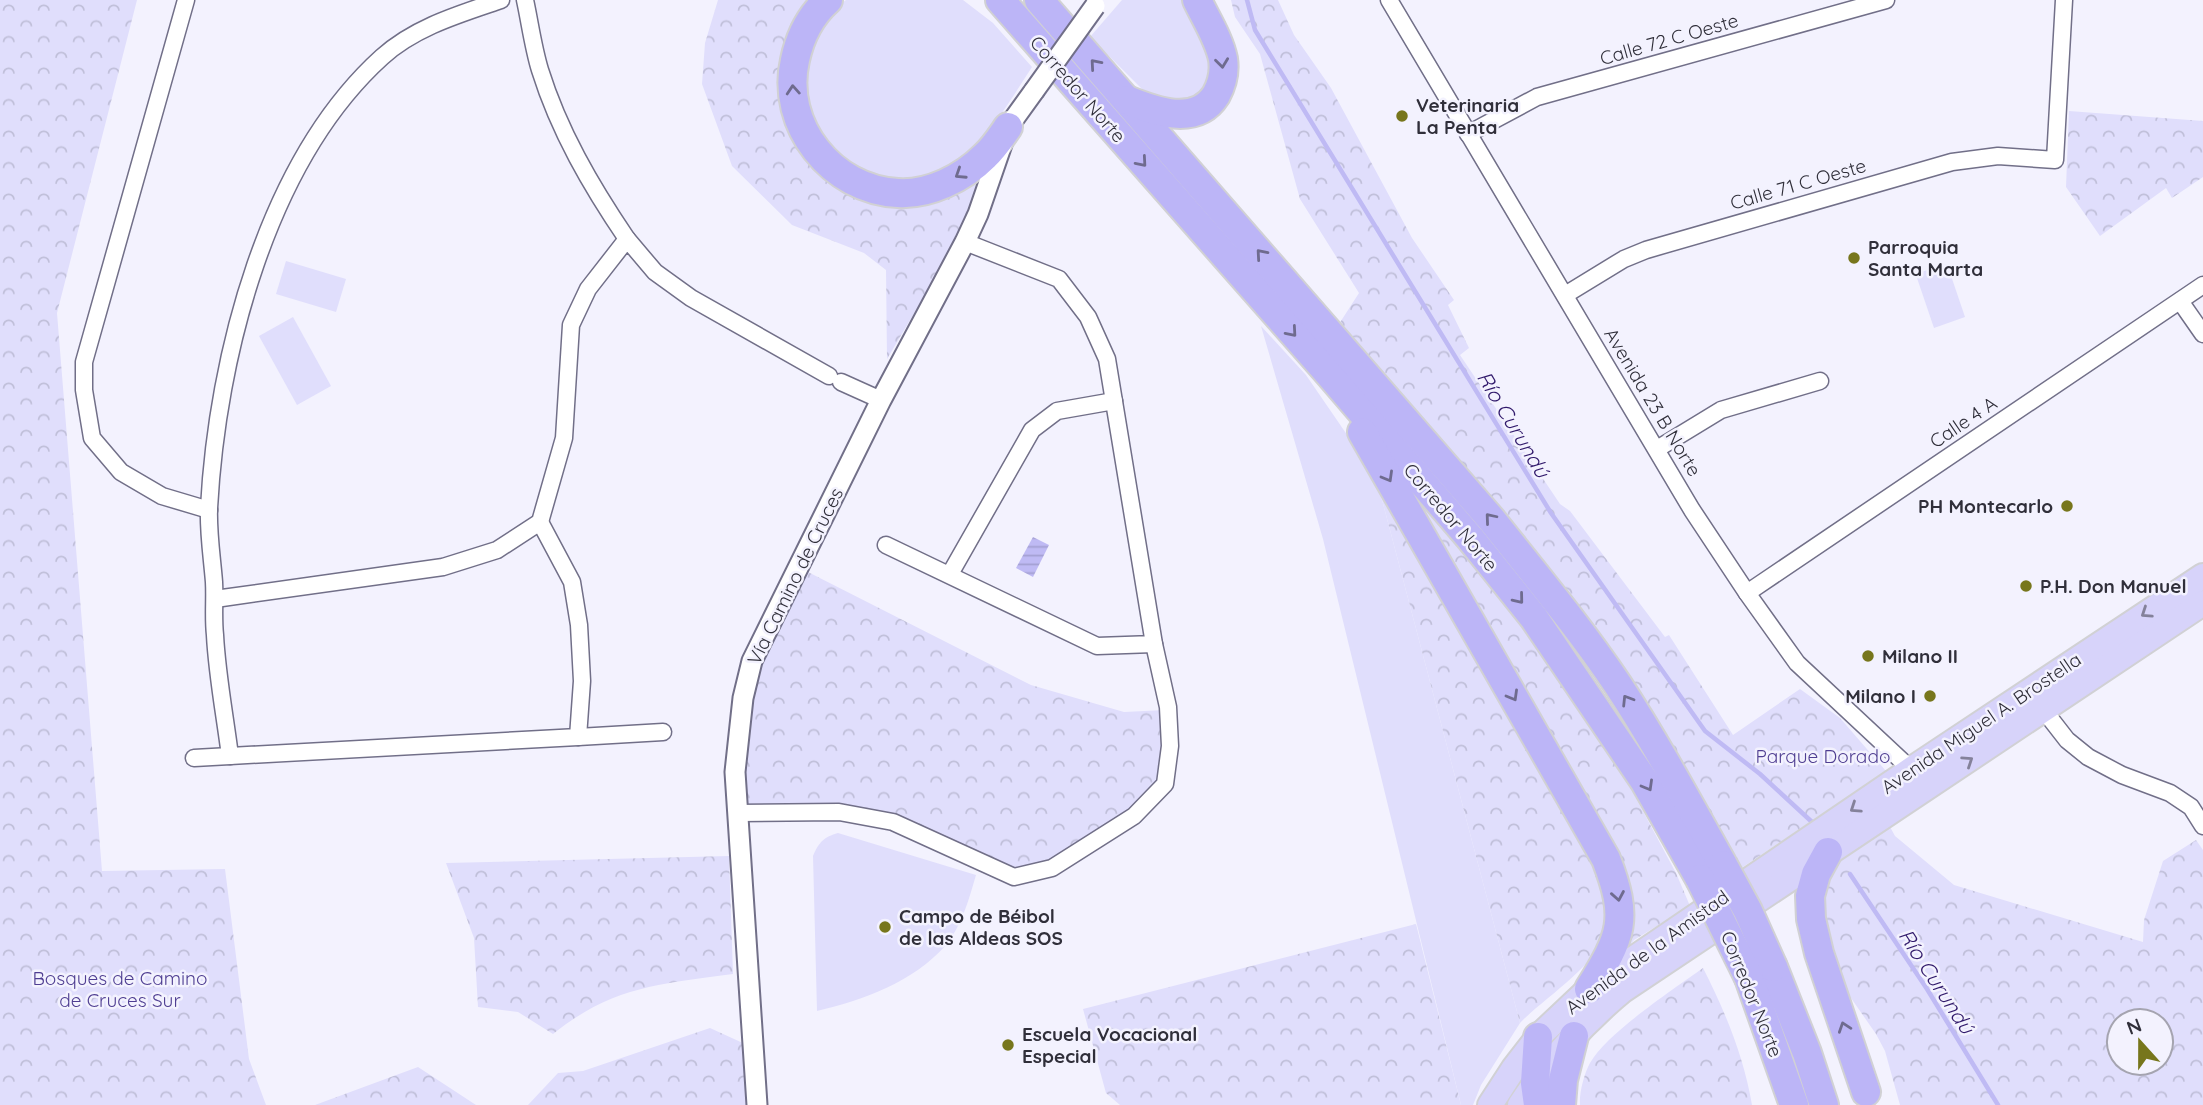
<svg xmlns="http://www.w3.org/2000/svg" width="2203" height="1105" font-family="Quicksand,sans-serif">
<style>
.grass{fill:#e0defc}
.forest{fill:url(#forest-crowns);fill-rule:evenodd}
.water{fill:url(#water-rules)}
.lines{fill:none;stroke-linecap:round;stroke-linejoin:round}
.stream{stroke:#bfbaf4;stroke-width:4.5}
.minor-casing{stroke:#716f88;stroke-width:19}
.tertiary-casing{stroke:#716f88;stroke-width:23}
.primary-casing{stroke:#d1d1d4;stroke-width:28}
.motorway-casing{stroke:#d1d1d4;stroke-width:32}
.minor{stroke:#fff;stroke-width:16}
.tertiary{stroke:#fff;stroke-width:19}
.primary{stroke:#d7d3fa;stroke-width:24}
.motorway{stroke:#bcb5f7;stroke-width:28}
.tertiary-bridge-casing{stroke:#716f88;stroke-width:23;stroke-linecap:butt}
.motorway-bridge-casing{stroke:#d1d1d4;stroke-width:32;stroke-linecap:butt}
.tertiary-bridge{stroke:#fff;stroke-width:19}
.motorway-bridge{stroke:#bcb5f7;stroke-width:28}
.oneway{stroke:#6f6b8f}
.oneway2{stroke:#84819a}
.poi-dot{fill:#77761c;stroke:#f3f2fe;stroke-width:2.5}
.labels{text-anchor:middle;dominant-baseline:central;stroke-width:5;stroke-linejoin:round;paint-order:stroke}
.street-label{font-size:19px;fill:#302f3a;stroke:#f3f2fe}
.poi-label{font-size:19px;font-weight:bold;fill:#302f3a;stroke:#f3f2fe;text-anchor:start}
.park-label{font-size:19px;fill:#4f3e92;stroke:#f3f2fe}
.water-label{font-size:21px;font-style:italic;fill:#30196b;stroke:#f3f2fe}
</style>
<defs>
<pattern id="forest-crowns" width="20" height="18" patternUnits="userSpaceOnUse" patternTransform="scale(1.75)"><rect width="20" height="18" fill="#e0defc"/><path d="M2 6a3 3 0 1 1 6 0M12 15a3 3 0 1 1 6 0" fill="none" stroke="#c0bfd9"/></pattern>
<pattern id="water-rules" width="6" height="5" patternUnits="userSpaceOnUse" patternTransform="scale(1.75)"><rect width="6" height="5" fill="#bfbaf4"/><path d="M0 2.5h6" fill="none" stroke="#a4a0d2"/></pattern>
</defs>
<rect width="100%" height="100%" fill="#f3f2fe"/>
<!-- grass -->
<g class="grass">
<path d="M 846,0 L 963,0 L 993,23 L 1032,67 C 1007,105 981,152 939,174 C 921,183 900,181 881,176 C 833,165 803,126 805,76 C 805,70 803,61 805,55 C 808,47 815,39 819,32 C 827,19 833,9 846,0 Z"/>
<polygon points="1122,0 1187,0 1211,47 1208,89 1187,104 1147,94 1090,37"/>
<polygon points="286,261 346,279 336,312 276,294"/>
<polygon points="1947,264 1965,317 1934,328 1917,278 1921,272"/>
<polygon points="293,317 331,386 297,405 259,336"/>
<polygon points="1261,326 1306,375 1376,477 1520,1023 1481,1085 1473,1105 1461,1105 1323,539"/>
<path d="M 838,833 L 976,875 C 969,899 962,925 946,945 C 913,982 864,1000 817,1011 L 813,856 C 819,842 824,837 838,833 Z"/>
</g>
<!-- forest -->
<g class="forest">
<polygon points="0,0 137,0 57,313 102,871 225,869 249,1059 266,1105 0,1105"/>
<polygon points="718,0 806,0 790,29 781,67 807,145 891,197 982,165 971,209 938,273 887,359 886,270 864,253 792,225 732,166 702,84 705,43"/>
<path d="M 1231,0 L 1278,0 L 1294,35 L 1331,88 L 1412,238 L 1454,300 L 1448,305 L 1469,348 L 1460,355 L 1560,504 L 1570,511 L 1665,637 L 1669,635 L 1733,735 L 1800,689 L 1840,718 L 1886,771 L 1740,869 C 1636,667 1491,492 1339,324 L 1359,293 L 1300,199 L 1260,54 L 1235,17 Z"/>
<polygon points="2069,111 2203,121 2203,177 2172,198 2166,188 2100,236 2066,187"/>
<polygon points="1399,474 1492,580 1614,757 1676,873 1690,906 1634,940 1615,963 1630,896"/>
<path d="M 1376,477 L 1604,875 C 1604,890 1610,917 1606,931 C 1598,965 1545,997 1520,1023 Z"/>
<polygon points="806,571 1031,685 1124,712 1165,710 1161,783 1132,813 1050,865 1015,873 896,818 742,809 744,734 758,664"/>
<path d="M 1889,825 L 1895,836 L 1954,885 L 2143,942 L 2144,920 L 2163,861 L 2196,840 L 2203,850 L 2203,1105 L 1900,1105 L 1885,1051 L 1876,1034 L 1835,975 L 1817,908 L 1830,862 ZM 2119,1021 L 2161,1021 L 2161,1063 L 2119,1063 Z"/>
<path d="M 729,856 L 733,974 C 660,984 613,986 553,1034 L 518,1012 L 478,1007 L 474,938 L 446,863 Z"/>
<polygon points="1416,924 1461,1105 1120,1105 1106,1093 1083,1009"/>
<path d="M 1703,968 C 1725,1011 1744,1057 1752,1105 L 1580,1105 C 1579,1093 1584,1074 1590,1063 C 1607,1033 1674,989 1703,968 Z"/>
<polygon points="710,1028 745,1044 748,1105 528,1105 558,1073 583,1071"/>
<polygon points="418,1067 476,1105 315,1105"/>
</g>
<!-- water -->
<polygon class="water" points="1033,537 1049,545 1033,577 1016,568"/>
<g class="lines">
<!-- stream -->
<g class="stream">
<polyline points="1247,0 1255,30 1551,513 1705,731 1760,774 1812,822"/>
<polyline points="1850,874 1927,989 1998,1105"/>
</g>
<!-- minor casing -->
<g class="minor-casing">
<g id="minor">
<polyline points="186,0 84,362 84,390 92,438 121,472 162,496 209,510"/>
<path d="M 501,0 C 460,14 415,27 382,57 C 267,161 217,357 209,508 C 208,532 212,557 214,582 C 215,599 213,617 215,635 C 217,675 225,716 230,756 L 578,737 L 582,681 L 579,625 L 572,582 L 540,522"/>
<path d="M 525,0 C 530,23 533,47 540,70 C 559,131 591,186 627,239"/>
<polyline points="1389,0 1692,510 1747,593 1797,663 1917,775"/>
<polyline points="1468,134 1537,97 1886,0"/>
<polyline points="1565,295 1624,259 1646,250 1952,162 1998,156 2055,160 2064,0"/>
<polyline points="2180,301 2203,334"/>
<polyline points="841,382 881,400"/>
<polyline points="1657,449 1721,410 1820,381"/>
<polyline points="886,545 1097,646 1154,644 1107,359 1088,317 1059,279 965,242"/>
<polyline points="950,574 1032,430 1057,411 1114,401"/>
<polyline points="1747,593 2203,285"/>
<polyline points="215,599 443,567 497,550 540,522 564,438 571,325 588,289 627,239 655,272 691,298 829,376"/>
<polyline points="2039,704 2067,740 2088,757 2122,775 2170,793 2191,807 2203,826"/>
<polyline points="578,737 663,732"/>
<polyline points="194,758 230,756"/>
<polyline points="738,813 839,812 893,822 1014,877 1052,868 1134,816 1165,784 1170,746 1168,707 1154,644"/>
</g>
</g>
<!-- tertiary casing -->
<g class="tertiary-casing">
<polyline id="tertiary" points="757,1105 735,772 743,698 752,661 881,400 965,242 978,214 1008,127 1034,91"/>
</g>
<!-- primary casing -->
<g class="primary-casing">
<g id="primary">
<polyline points="1490,1105 1514,1068 1538,1037 1589,989 1912,769 2203,576"/>
<path d="M 1520,1105 C 1549,1061 1583,1023 1623,990 L 2203,603"/>
</g>
</g>
<!-- motorway casing -->
<g class="motorway-casing">
<g id="motorway">
<path d="M 828,0 C 810,16 800,36 795,60 C 780,125 832,190 898,193 C 929,195 963,178 985,156 C 994,148 1001,137 1008,127"/>
<polyline points="1000,0 1330,375 1470,538 1534,618 1645,782 1700,879"/>
<path d="M 1039,0 L 1491,519 C 1534,573 1579,627 1618,685 C 1656,743 1689,804 1723,865"/>
<path d="M 1127,100 C 1154,111 1196,127 1216,95 C 1222,84 1225,72 1223,59 C 1219,39 1206,19 1197,0"/>
<path d="M 1362,432 L 1606,859 C 1629,919 1622,936 1589,989"/>
<polyline points="1828,852 1816,874 1810,896 1811,919 1819,953 1866,1092"/>
<polyline points="1773,967 1807,1053 1824,1105"/>
<polyline points="1749,978 1794,1105"/>
<polyline points="1538,1037 1535,1083 1538,1105"/>
<polyline points="1561,1105 1563,1080 1574,1036"/>
</g>
</g>
<!-- minor -->
<use href="#minor" class="minor"/>
<!-- tertiary -->
<use href="#tertiary" class="tertiary"/>
<!-- primary -->
<use href="#primary" class="primary"/>
<!-- motorway -->
<use href="#motorway" class="motorway"/>
<!-- tertiary-bridge casing -->
<g class="tertiary-bridge-casing">
<polyline id="tertiary-bridge" points="1034,91 1095,6"/>
</g>
<!-- motorway-bridge casing -->
<g class="motorway-bridge-casing">
<g id="motorway-bridge">
<polyline points="1723,865 1748,911 1773,967"/>
<polyline points="1700,879 1749,978"/>
</g>
</g>
<!-- tertiary-bridge -->
<use href="#tertiary-bridge" class="tertiary-bridge"/>
<!-- motorway-bridge -->
<use href="#motorway-bridge" class="motorway-bridge"/>
</g>
<!-- one-way arrows -->
<defs><path id="oneway-chevron" d="M-2-3.5L2.5 0L-2 3.5" fill="none" stroke-width="1.6" stroke-linecap="round" stroke-linejoin="round" transform="scale(1.75)"/></defs>
<g class="oneway">
<use href="#oneway-chevron" transform="translate(1222 63) rotate(83)"/>
<use href="#oneway-chevron" transform="translate(1095 64) rotate(-131)"/>
<use href="#oneway-chevron" transform="translate(793 90) rotate(-94)"/>
<use href="#oneway-chevron" transform="translate(1142 162) rotate(49)"/>
<use href="#oneway-chevron" transform="translate(960 174) rotate(147)"/>
<use href="#oneway-chevron" transform="translate(1261 254) rotate(-131)"/>
<use href="#oneway-chevron" transform="translate(1292 332) rotate(49)"/>
<use href="#oneway-chevron" transform="translate(1388 477) rotate(60)"/>
<use href="#oneway-chevron" transform="translate(1490 518) rotate(-130)"/>
<use href="#oneway-chevron" transform="translate(1519 599) rotate(51)"/>
<use href="#oneway-chevron" transform="translate(1513 696) rotate(60)"/>
<use href="#oneway-chevron" transform="translate(1627 700) rotate(-122)"/>
<use href="#oneway-chevron" transform="translate(1648 786) rotate(60)"/>
<use href="#oneway-chevron" transform="translate(1618 896) rotate(80)"/>
<use href="#oneway-chevron" transform="translate(1844 1027) rotate(-109)"/>
</g>
<g class="oneway2">
<use href="#oneway-chevron" transform="translate(2146 613) rotate(146)"/>
<use href="#oneway-chevron" transform="translate(1968 761) rotate(-34)"/>
<use href="#oneway-chevron" transform="translate(1855 808) rotate(146)"/>
</g>
<!-- markers -->
<g class="poi-dot">
<circle cx="1402" cy="116" r="7"/>
<circle cx="1854" cy="258" r="7"/>
<circle cx="2067" cy="506" r="7"/>
<circle cx="2026" cy="586" r="7"/>
<circle cx="1868" cy="656" r="7"/>
<circle cx="1930" cy="696" r="7"/>
<circle cx="885" cy="927" r="7"/>
<circle cx="1008" cy="1045" r="7"/>
</g>
<g class="labels">
<!-- street labels -->
<g class="street-label">
<text transform="translate(1669 39) rotate(-16)">Calle 72 C Oeste</text>
<text transform="translate(1078 89) rotate(49)">Corredor Norte</text>
<text transform="translate(1798 184) rotate(-16)">Calle 71 C Oeste</text>
<text transform="translate(1653 402) rotate(59)">Avenida 23 B Norte</text>
<text transform="translate(1963 422) rotate(-34)">Calle 4 A</text>
<text transform="translate(1451 517) rotate(50)">Corredor Norte</text>
<text transform="translate(795 576) rotate(-64)">Vía Camino de Cruces</text>
<text transform="translate(1981 723) rotate(-34)">Avenida Miguel A. Brostella</text>
<text transform="translate(1647 952) rotate(-36)">Avenida de la Amistad</text>
<text transform="translate(1752 994) rotate(68)">Corredor Norte</text>
</g>
<!-- poi labels -->
<g class="poi-label">
<text x="1416" y="105">Veterinaria<tspan x="1416" dy="22">La Penta</tspan></text>
<text x="1868" y="247">Parroquia<tspan x="1868" dy="22">Santa Marta</tspan></text>
<text x="2053" y="506" text-anchor="end">PH Montecarlo</text>
<text x="2040" y="586">P.H. Don Manuel</text>
<text x="1882" y="656">Milano II</text>
<text x="1916" y="696" text-anchor="end">Milano I</text>
<text x="899" y="916">Campo de Béibol<tspan x="899" dy="22">de las Aldeas SOS</tspan></text>
<text x="1022" y="1034">Escuela Vocacional<tspan x="1022" dy="22">Especial</tspan></text>
</g>
<!-- park labels -->
<g class="park-label">
<text x="1823" y="756">Parque Dorado</text>
<text x="120" y="978">Bosques de Camino<tspan x="120" dy="22">de Cruces Sur</tspan></text>
</g>
<!-- water labels -->
<g class="water-label">
<text transform="translate(1514 424) rotate(59)">Río Curundú</text>
<text transform="translate(1937 981) rotate(57)">Río Curundú</text>
</g>
</g>
<!-- north arrow -->
<g transform="translate(2140 1042) rotate(339)"><circle r="33" fill="#f3f2fe" stroke="#a5a4b0" stroke-width="2"/>
<path d="M0-5L12 26L0 18L-12 26Z" fill="#77761c"/>
<text y="-10" font-size="19" font-weight="bold" text-anchor="middle" fill="#302f3a">N</text>
</g>
</svg>
